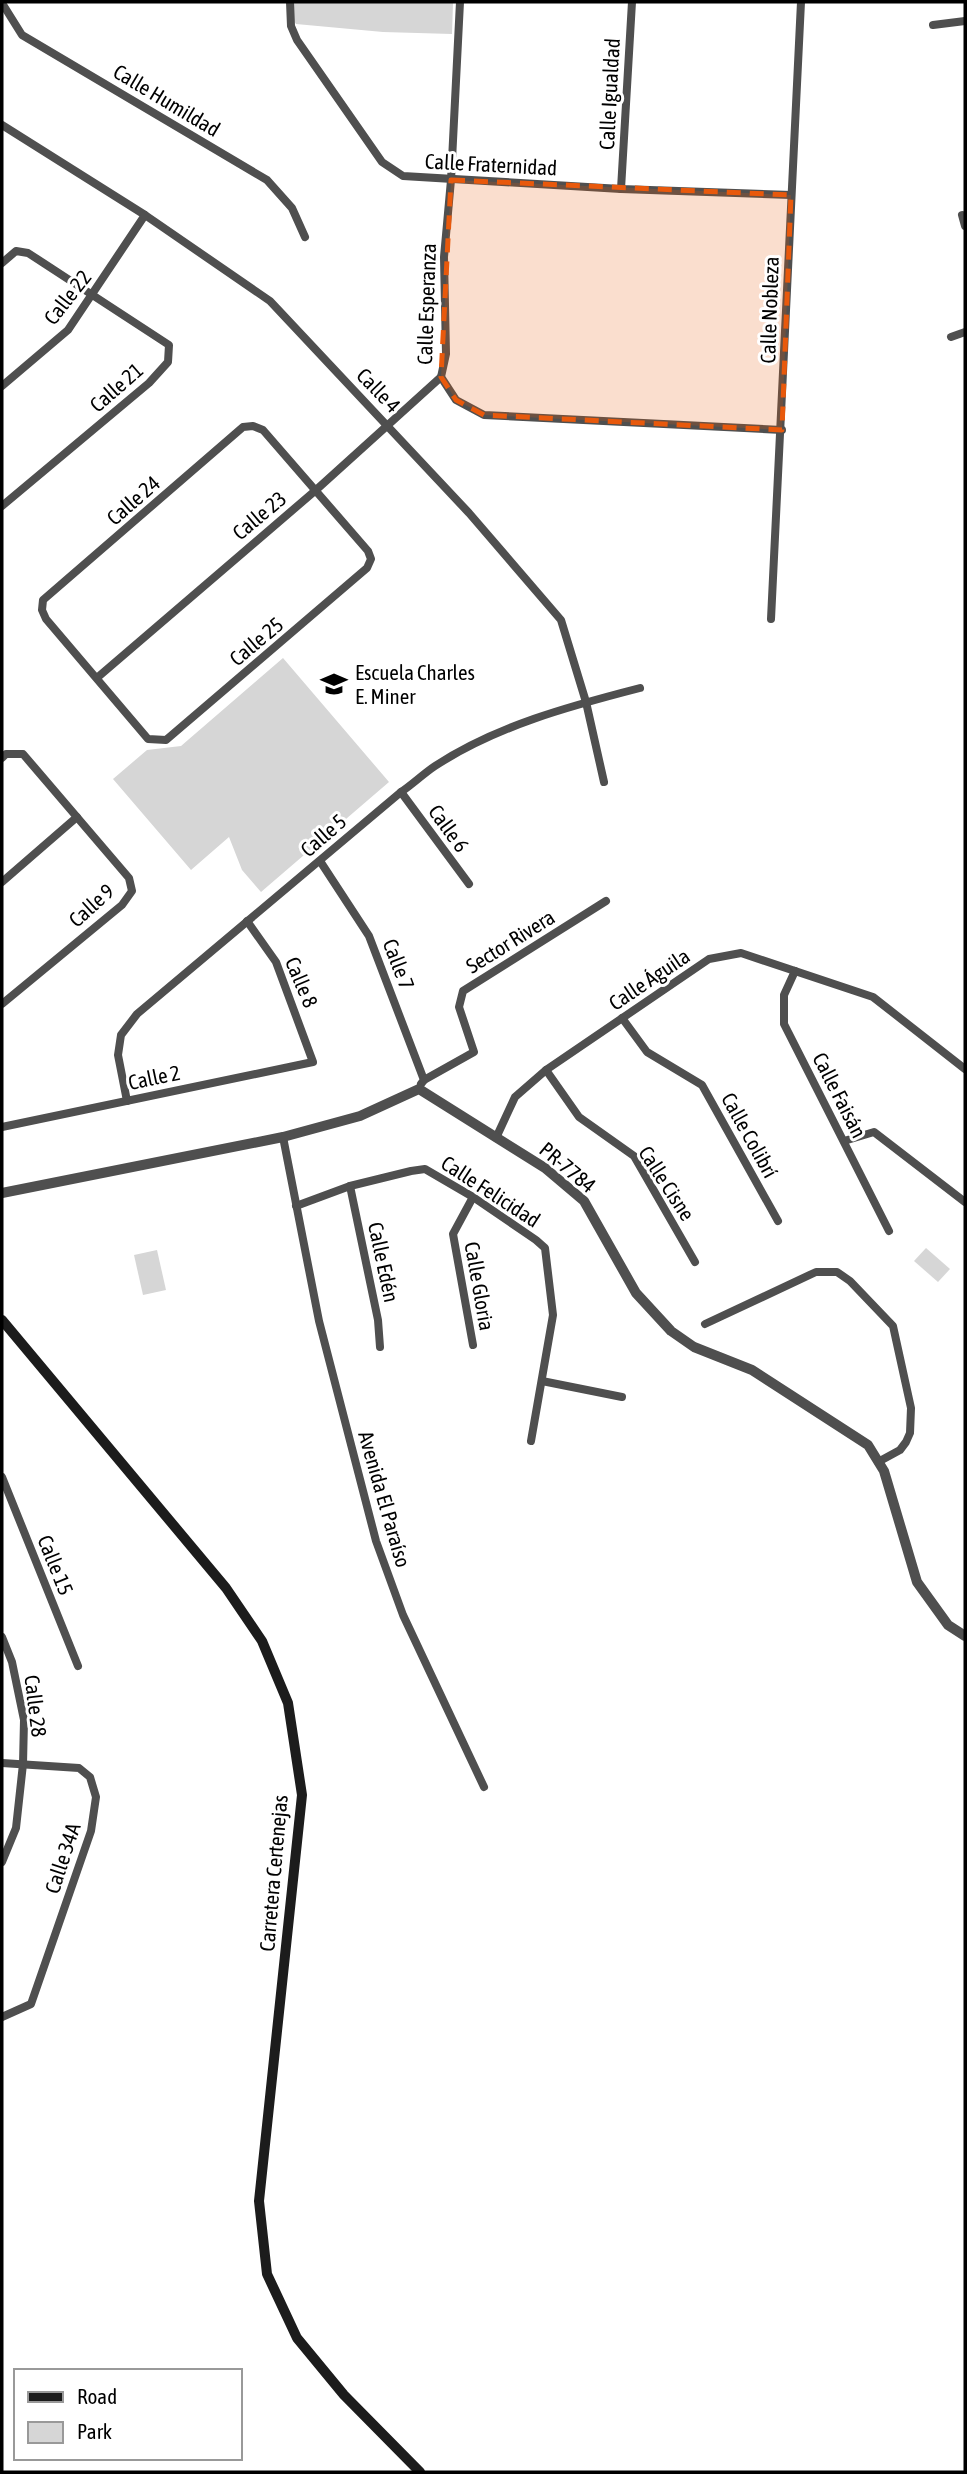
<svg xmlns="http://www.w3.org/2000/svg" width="967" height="2474" font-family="'Asap Condensed',sans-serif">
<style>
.green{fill:#d6d6d6}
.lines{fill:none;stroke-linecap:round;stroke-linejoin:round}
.minor{stroke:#4f4f4f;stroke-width:8}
.tertiary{stroke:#4f4f4f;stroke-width:10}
.secondary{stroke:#1c1c1c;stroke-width:10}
.marked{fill:#e8590c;fill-opacity:0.2;stroke:#e8590c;stroke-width:5;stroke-dasharray:14 9;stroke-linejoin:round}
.labels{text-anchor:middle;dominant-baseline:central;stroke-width:6;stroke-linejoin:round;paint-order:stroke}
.street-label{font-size:21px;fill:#000;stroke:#fff}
.poi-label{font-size:21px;fill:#000;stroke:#fff;text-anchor:start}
</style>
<rect width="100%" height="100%" fill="#fff"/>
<!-- green -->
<g class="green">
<polygon points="294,2 453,2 452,34 383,32 296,24 294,21"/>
<polygon points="283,658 389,782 261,892 242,870 229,837 191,870 113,779 147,750 181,746"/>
<polygon points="926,1248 950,1269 938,1282 914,1261"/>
<polygon points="157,1250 166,1290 143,1295 134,1255"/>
</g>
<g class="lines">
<!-- minor -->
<g class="minor">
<polyline points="290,2 291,26 297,40 382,162 403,176 621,189 791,195"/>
<polyline points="460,2 451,180 444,257 446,354 441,377 456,400 484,415 782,430"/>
<polyline points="2,3 22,35 267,180 292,208 305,237"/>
<polyline points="933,25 965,21"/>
<polyline points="2,125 145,215 270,301 469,513 561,620 586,702 604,782"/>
<polyline points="621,189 632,2"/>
<polyline points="962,215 965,226"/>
<polyline points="2,263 16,251 28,253 169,345 168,362 149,383 2,506"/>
<polyline points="951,337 965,332"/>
<polyline points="2,386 68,330 145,215"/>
<polygon points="253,426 263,430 368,551 371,559 367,568 166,740 148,739 46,619 42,610 43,600 243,427"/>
<polyline points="771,619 801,2"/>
<polyline points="98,677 316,490 441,377"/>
<polyline points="2,758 6,754 23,754 129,878 132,891 122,905 2,1004"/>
<polyline points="401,792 469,884"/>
<polyline points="320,861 369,936 424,1080 421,1084"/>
<polyline points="2,882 77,817"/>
<polyline points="795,971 784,995 784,1024 889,1231"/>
<polyline points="622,1018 647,1052 702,1085 778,1221"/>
<polyline points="546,1070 579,1117 634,1156 695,1262"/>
<polyline points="424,1080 474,1052 459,1007 463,991 606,901"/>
<path d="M 127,1101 L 118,1055 L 121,1035 L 137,1014 L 401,792 C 413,784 423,774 435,766 C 496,726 570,706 640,688"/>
<polyline points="2,1127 313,1062 276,962 247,921"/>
<polyline points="283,1137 319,1321 376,1541 403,1615 484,1787"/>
<polyline points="496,1138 515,1097 546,1070 709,959 741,953 873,997 965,1069"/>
<polyline points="844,1141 874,1132 965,1202"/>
<polyline points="350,1186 378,1320 380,1347"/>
<polyline points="296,1206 350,1186 411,1171 425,1169 473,1197 536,1240 545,1248 553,1315 531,1441"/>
<polyline points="705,1324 816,1272 837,1272 850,1281 893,1326 911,1408 910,1433 906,1442 900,1450 878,1462"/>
<polyline points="473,1345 453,1234 473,1197"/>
<polyline points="542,1381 622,1397"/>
<polyline points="2,1477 78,1666"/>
<polyline points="2,1637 12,1662 24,1720 23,1764 16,1828 2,1862"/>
<polyline points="2,1763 79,1768 90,1777 96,1797 91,1831 31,2004 2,2017"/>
</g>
<!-- tertiary -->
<polyline class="tertiary" points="2,1193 283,1137 360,1116 419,1089 545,1168 584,1201 636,1293 671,1331 694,1347 752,1370 868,1445 884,1471 917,1582 948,1625 965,1636"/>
<!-- secondary -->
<polyline class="secondary" points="2,1320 226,1588 262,1641 288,1703 302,1795 259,2201 267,2274 297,2338 344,2395 420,2472"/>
</g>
<!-- marked area -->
<path class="marked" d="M 451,180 L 791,195 L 782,430 L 484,415 L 456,400 L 441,377 Z"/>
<!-- icons -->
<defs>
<g id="school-bare" transform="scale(2.1)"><path d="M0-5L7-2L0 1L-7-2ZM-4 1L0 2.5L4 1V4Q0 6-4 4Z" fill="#000" stroke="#fff" stroke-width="2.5" paint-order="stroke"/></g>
</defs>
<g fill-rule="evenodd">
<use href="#school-bare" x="334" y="684"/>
</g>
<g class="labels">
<!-- street labels -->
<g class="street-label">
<text transform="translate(609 94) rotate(-87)">Calle Igualdad</text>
<text transform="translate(167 100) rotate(31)">Calle Humildad</text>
<text transform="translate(491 164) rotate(3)">Calle Fraternidad</text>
<text transform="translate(67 297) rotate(-52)">Calle 22</text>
<text transform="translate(426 304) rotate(-88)">Calle Esperanza</text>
<text transform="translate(769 310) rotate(-88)">Calle Nobleza</text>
<text transform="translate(116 387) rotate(-41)">Calle 21</text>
<text transform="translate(379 390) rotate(46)">Calle 4</text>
<text transform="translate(133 500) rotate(-41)">Calle 24</text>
<text transform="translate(259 515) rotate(-40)">Calle 23</text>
<text transform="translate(256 641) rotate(-40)">Calle 25</text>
<text transform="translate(449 828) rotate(54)">Calle 6</text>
<text transform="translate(323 835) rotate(-41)">Calle 5</text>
<text transform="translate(91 905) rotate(-42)">Calle 9</text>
<text transform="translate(510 941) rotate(-32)">Sector Rivera</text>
<text transform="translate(399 964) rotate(69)">Calle 7</text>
<text transform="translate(649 979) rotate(-34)">Calle Águila</text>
<text transform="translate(302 982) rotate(67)">Calle 8</text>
<text transform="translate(154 1077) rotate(-12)">Calle 2</text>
<text transform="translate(840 1095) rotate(63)">Calle Faisán</text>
<text transform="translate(750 1135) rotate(61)">Calle Colibrí</text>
<text transform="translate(568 1167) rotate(40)">PR-7784</text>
<text transform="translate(667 1183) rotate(57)">Calle Cisne</text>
<text transform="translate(491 1191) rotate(33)">Calle Felicidad</text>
<text transform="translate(384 1262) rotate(78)">Calle Edén</text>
<text transform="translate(480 1286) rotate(80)">Calle Gloria</text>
<text transform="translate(385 1499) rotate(74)">Avenida El Paraíso</text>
<text transform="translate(56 1565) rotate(68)">Calle 15</text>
<text transform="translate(36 1706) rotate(83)">Calle 28</text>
<text transform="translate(62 1858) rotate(-72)">Calle 34A</text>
<text transform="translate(273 1873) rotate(-85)">Carretera Certenejas</text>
</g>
<!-- poi labels -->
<g class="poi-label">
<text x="355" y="672">Escuela Charles<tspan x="355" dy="24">E. Miner</tspan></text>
</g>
</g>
<!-- border -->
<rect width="967" height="2474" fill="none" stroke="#000000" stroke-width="7"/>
<!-- legend -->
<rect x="14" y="2369" width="228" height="91" fill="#ffffff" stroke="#999999" stroke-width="2"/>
<rect x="28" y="2392" width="35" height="10" fill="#1c1c1c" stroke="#999999" stroke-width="2"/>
<text x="77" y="2404" font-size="21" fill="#000000">Road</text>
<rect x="28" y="2422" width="35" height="21" fill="#d6d6d6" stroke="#999999" stroke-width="2"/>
<text x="77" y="2439" font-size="21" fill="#000000">Park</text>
</svg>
